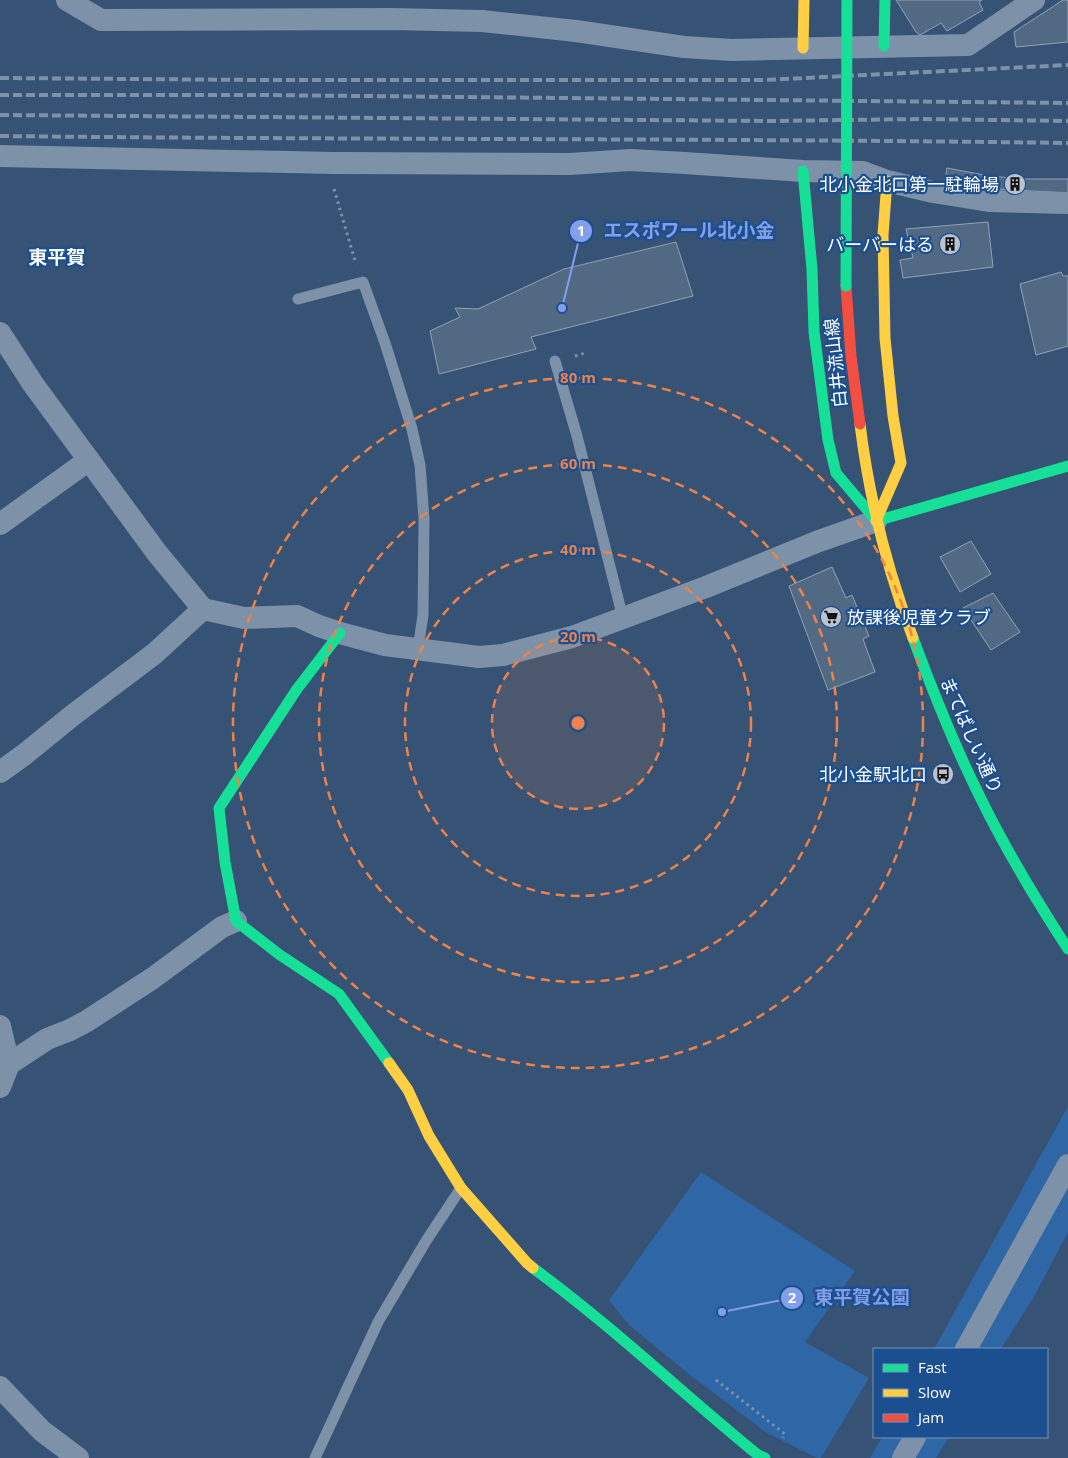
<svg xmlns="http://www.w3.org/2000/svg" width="1068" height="1458" font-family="'Open Sans','Noto Sans JP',sans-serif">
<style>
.green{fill:#2f66a5}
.building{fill:#526984;stroke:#92a2b6}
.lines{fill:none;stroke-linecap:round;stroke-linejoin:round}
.path{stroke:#7d92a8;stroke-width:3;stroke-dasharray:2.5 4;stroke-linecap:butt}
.lane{stroke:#7d92a8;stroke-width:11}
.street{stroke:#7d92a8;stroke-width:22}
.fast{stroke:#16e098;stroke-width:11}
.slow{stroke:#ffcf43;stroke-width:11}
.jam{stroke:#f24e42;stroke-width:11}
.rail{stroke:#7e92a7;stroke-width:4;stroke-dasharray:9 4;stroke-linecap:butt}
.fast-bridge{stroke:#16e098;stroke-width:11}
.ring{fill:none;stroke:#ee8249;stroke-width:2.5;stroke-dasharray:9 6}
.labels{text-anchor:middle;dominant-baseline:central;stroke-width:4.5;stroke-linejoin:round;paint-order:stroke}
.poi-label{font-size:18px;fill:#fff;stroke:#1b4f8f;text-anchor:end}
.street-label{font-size:18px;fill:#fff;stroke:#1b4f8f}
.neighbourhood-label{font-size:19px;font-weight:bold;fill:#fff;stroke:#1b4f8f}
.centre{fill:#ee8249;stroke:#1b4f8f;stroke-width:2.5}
.ring-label{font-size:15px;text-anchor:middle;font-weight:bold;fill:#ee8249;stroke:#1b4f8f;stroke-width:4.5;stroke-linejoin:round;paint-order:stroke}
.leader{fill:none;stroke:#839eea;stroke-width:2}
.callout-dot{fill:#839eea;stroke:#1b4f8f;stroke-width:2}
.mark-label{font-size:15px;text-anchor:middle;font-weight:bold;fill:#fff}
.callout-label{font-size:19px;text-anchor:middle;font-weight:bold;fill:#839eea;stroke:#1b4f8f;stroke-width:4.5;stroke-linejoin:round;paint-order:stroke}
</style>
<rect width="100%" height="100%" fill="#365274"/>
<!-- green -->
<g class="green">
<polygon points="1068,1106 1068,1232 1035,1295 1001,1349 934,1349"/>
<polygon points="701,1172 855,1271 805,1342 869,1378 821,1458 817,1458 767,1433 690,1375 629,1325 609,1300"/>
<polygon points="882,1437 949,1437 936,1458 870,1458"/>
</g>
<!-- building -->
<g class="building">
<polygon points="896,0 982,0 979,2 983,10 947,31 941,23 920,35 916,32"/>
<polygon points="1063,0 1068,0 1068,42 1016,47 1014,32"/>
<polygon points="947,168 984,175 1019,179 1068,179 1068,193 978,188 945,180"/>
<polygon points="988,222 993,267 903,278 900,260 913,258 906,229"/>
<polygon points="676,242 693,296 531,337 536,349 439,374 430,331 460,317 455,308 478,309 564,269"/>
<polygon points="1061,272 1063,276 1068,276 1068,346 1036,355 1020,284"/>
<polygon points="971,541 991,574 960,592 940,557"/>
<polygon points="832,567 846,598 852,595 869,636 863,639 875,672 828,690 789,586"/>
<polygon points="993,593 1020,632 991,650 963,608"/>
</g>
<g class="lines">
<!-- path -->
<g class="path">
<polyline points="334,189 356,264"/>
<polyline points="575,356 585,353"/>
<polyline points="716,1380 785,1434 783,1438"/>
</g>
<!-- lane -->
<g class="lane">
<polyline points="298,299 363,282 385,343 412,429 420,465 424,519 423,615 418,649"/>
<polyline points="555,361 577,436 623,618"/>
<polyline points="315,1458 378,1322 426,1241 461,1188"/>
</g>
<!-- street -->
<g class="street">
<polyline points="67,0 101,20 391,19 482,21 576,31 684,47 732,50 968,45 1034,0"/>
<polyline points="0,156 333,163 570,164 630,160 685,163 803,171 863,172 887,181 933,192 989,201 1068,203"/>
<polyline points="0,333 33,384 157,553 203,609"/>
<polyline points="0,524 89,460"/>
<polyline points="0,772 25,754 73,715 154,654 203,609 244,618 297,616 319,626 340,633 385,645 479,657 503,655 572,637 706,587 819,541 876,521"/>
<polyline points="0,1026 9,1064 0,1087"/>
<polyline points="9,1064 47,1039 70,1030 87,1021 153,978 222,927 236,921"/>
<polyline points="966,1349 1068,1165"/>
<polyline points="0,1387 42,1431 78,1458"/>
<polyline points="903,1458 915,1437"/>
</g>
<!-- fast -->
<g class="fast">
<polyline points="884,46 885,0"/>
<polyline points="803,171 812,269 814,332 828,440 836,473 875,519"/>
<polyline points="876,521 1068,466"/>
<polyline points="340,633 297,689 219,808 225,862 236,921 280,955 339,994 389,1063"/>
<path d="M 913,638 C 933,692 954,745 980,797 C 1006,850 1036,900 1068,949"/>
<path d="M 533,1268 C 612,1326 682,1393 758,1455 L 765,1458"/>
</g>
<!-- slow -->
<g class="slow">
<polyline points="803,48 804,0"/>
<path d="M 860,424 C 869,498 887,569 913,638"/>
<polyline points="876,521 901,463 893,416 885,338 883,235 887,181"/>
<polyline points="389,1063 408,1090 429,1136 461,1188 527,1263 533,1268"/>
</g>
<!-- jam -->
<polyline class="jam" points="846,286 851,356 860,424"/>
<!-- rail -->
<g class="rail">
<polyline points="0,78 262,80 764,80 1068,65"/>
<polyline points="0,95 261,95 1068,103"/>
<polyline points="0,115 771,121 920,119 1068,121"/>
<path d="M 0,136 C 356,140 712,138 1068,143"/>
</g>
<!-- fast-bridge -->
<polyline class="fast-bridge" points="846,286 847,0"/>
</g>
<!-- distance rings -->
<circle cx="578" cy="723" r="86" fill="#ee8249" fill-opacity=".12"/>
<g class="ring">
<circle cx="578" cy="723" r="86"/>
<circle cx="578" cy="723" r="173"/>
<circle cx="578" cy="723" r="259"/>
<circle cx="578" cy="723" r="345"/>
</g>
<!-- icons -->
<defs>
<g id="building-disc" transform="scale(1.125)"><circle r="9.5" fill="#b9c2ce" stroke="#1b4f8f"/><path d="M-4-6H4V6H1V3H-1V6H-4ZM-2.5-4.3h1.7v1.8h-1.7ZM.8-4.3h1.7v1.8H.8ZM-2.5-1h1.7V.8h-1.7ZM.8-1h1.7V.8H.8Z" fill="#111"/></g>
<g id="supermarket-disc" transform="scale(1.125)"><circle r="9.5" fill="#b9c2ce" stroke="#1b4f8f"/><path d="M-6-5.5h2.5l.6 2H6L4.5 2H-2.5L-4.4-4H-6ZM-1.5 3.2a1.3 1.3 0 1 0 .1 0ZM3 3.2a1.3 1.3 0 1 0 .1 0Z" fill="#111"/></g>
<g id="bus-disc" transform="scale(1.125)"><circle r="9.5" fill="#b9c2ce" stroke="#1b4f8f"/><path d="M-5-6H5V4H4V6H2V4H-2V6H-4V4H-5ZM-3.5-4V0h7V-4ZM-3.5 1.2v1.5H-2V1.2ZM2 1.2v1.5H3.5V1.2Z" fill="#111"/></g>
</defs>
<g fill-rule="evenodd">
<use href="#building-disc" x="1015" y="184"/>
<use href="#building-disc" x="950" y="244"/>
<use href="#supermarket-disc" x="831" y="617"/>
<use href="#bus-disc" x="943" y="774"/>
</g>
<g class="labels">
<!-- poi labels -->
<g class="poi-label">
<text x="999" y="184">北小金北口第一駐輪場</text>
<text x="934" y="244">バーバーはる</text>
<text x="847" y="617" text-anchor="start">放課後児童クラブ</text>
<text x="927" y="774">北小金駅北口</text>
</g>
<!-- street labels -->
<g class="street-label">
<text transform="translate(835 363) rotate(-96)">白井流山線</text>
<text transform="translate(972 735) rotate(66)">まてばしい通り</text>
</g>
<!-- neighbourhood labels -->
<g class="neighbourhood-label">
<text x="57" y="257">東平賀</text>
</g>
</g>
<circle cx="578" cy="723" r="8" class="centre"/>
<g class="ring-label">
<text x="578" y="383">80 m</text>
<text x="578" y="469">60 m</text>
<text x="578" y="555">40 m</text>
<text x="578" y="642">20 m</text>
</g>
<!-- callouts -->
<path class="leader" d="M562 308L581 231M722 1312L792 1298"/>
<g class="callout-dot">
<circle cx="562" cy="308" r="5"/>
<circle cx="722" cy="1312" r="5"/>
<circle cx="581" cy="231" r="12"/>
<circle cx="792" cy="1298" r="12"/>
</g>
<g class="mark-label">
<text x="581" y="236">1</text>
<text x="792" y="1303">2</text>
</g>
<g class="callout-label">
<text x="689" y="237">エスポワール北小金</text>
<text x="862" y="1304">東平賀公園</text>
</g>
<!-- legend -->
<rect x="873" y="1348" width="175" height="90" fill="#1b4f8f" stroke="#7695bc"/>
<rect x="883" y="1364" width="25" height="8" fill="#16e098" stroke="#7695bc"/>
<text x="918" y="1373" font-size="15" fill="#ffffff">Fast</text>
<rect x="883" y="1389" width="25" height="8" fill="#ffcf43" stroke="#7695bc"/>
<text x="918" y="1398" font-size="15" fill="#ffffff">Slow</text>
<rect x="883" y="1414" width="25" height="8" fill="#f24e42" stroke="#7695bc"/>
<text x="918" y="1423" font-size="15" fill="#ffffff">Jam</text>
</svg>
